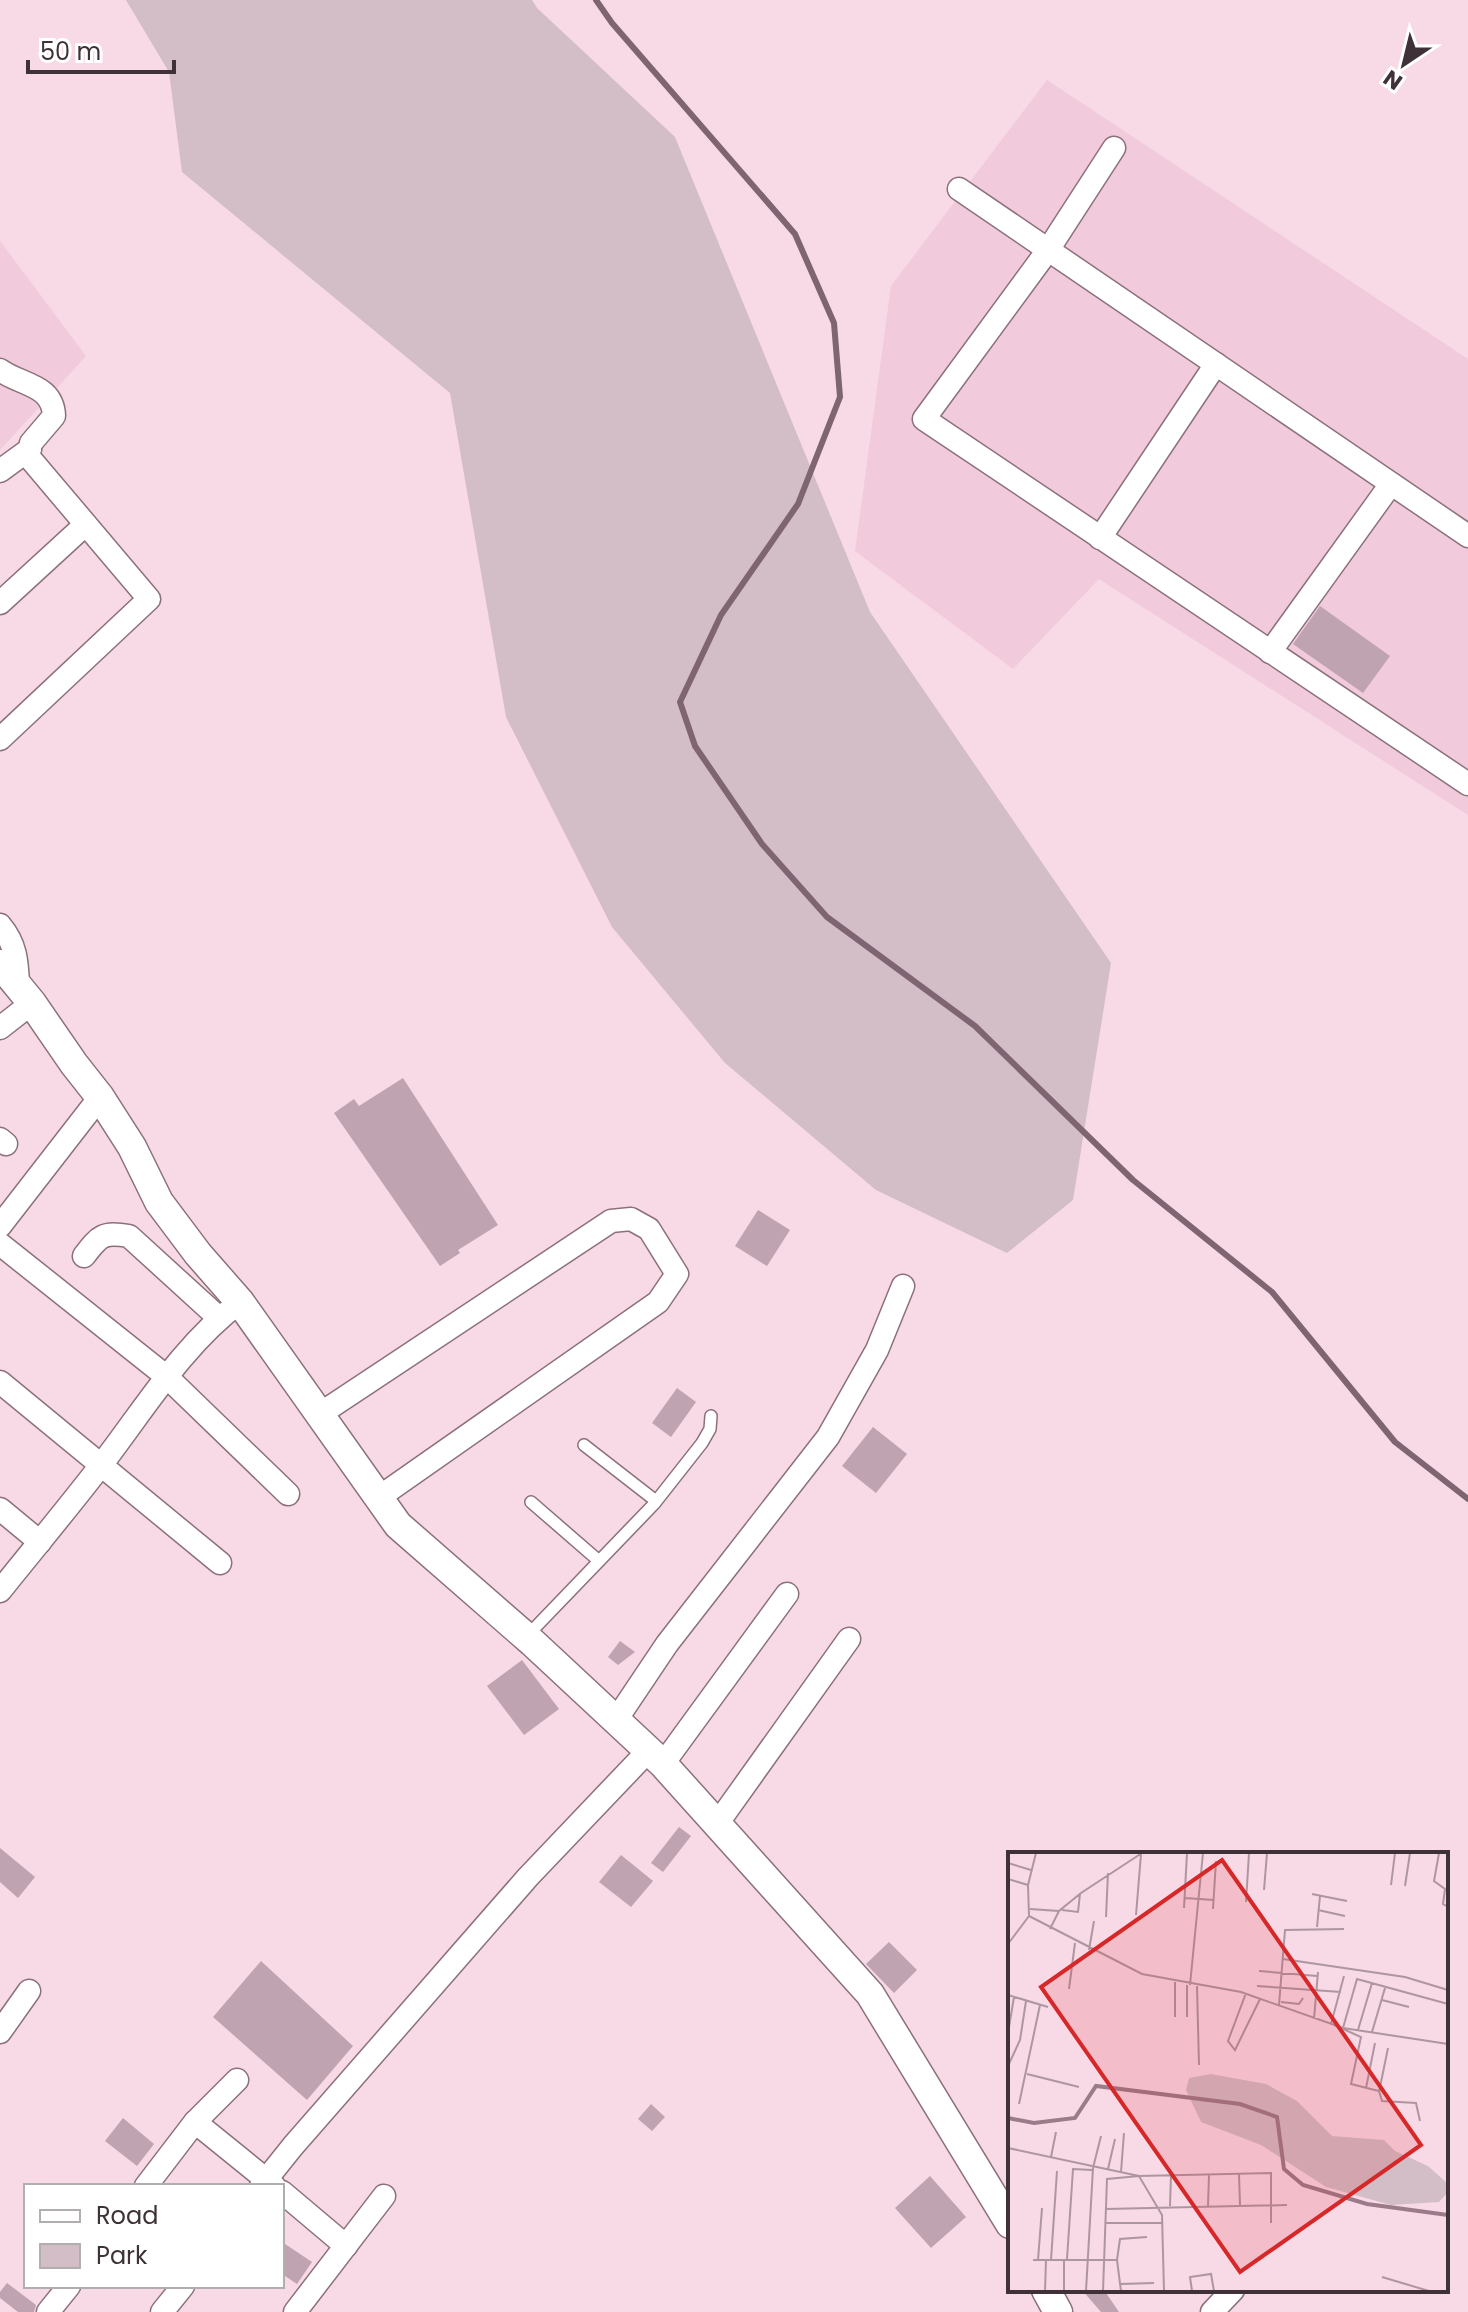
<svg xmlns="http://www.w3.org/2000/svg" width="1468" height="2312" font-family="Poppins,sans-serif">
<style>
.built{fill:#f1cadb}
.green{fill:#d3bdc7}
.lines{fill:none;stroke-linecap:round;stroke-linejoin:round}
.stream{stroke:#7f6571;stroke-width:6}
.building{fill:#c0a3b0}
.service-casing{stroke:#8c707c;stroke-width:14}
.minor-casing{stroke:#8c707c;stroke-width:25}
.tertiary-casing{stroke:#8c707c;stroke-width:31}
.service{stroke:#fff;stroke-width:11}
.minor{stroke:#fff;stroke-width:22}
.tertiary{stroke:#fff;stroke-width:28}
.inset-river{fill:none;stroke:#9b7b89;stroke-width:4}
.inset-road{fill:none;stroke:#ae96a0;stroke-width:2}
.view{fill:#d62828;fill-opacity:0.15;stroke:#d62828;stroke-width:4}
.inset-edge{fill:none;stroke:#3e3238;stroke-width:4}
</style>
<rect width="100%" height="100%" fill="#f8d9e6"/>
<!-- built -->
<g class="built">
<polygon points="1047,80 1468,359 1468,815 1099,579 1013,669 855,551 891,286"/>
<polygon points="0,241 86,356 0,450"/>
</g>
<!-- green -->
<polygon class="green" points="126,0 532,0 537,8 675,137 870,612 1111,963 1073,1200 1007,1253 876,1190 725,1063 612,927 506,717 450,393 182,172 169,72"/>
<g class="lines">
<!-- stream -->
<polyline class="stream" points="596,0 612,23 795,234 834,323 840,397 798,504 721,615 680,702 695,746 762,844 827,917 975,1026 1133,1180 1272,1292 1395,1442 1468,1499"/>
</g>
<!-- building -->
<g class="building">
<polygon points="1320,606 1390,656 1363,693 1293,644"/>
<polygon points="403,1078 498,1225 458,1250 460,1253 440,1266 334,1113 354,1099 359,1106"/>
<polygon points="758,1210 790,1230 767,1266 735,1246"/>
<polygon points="677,1388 696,1402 671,1437 652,1423"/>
<polygon points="873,1427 907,1454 876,1493 842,1466"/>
<polygon points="620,1641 635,1652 618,1665 608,1657"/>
<polygon points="522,1660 559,1709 524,1735 487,1686"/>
<polygon points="679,1827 691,1836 663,1872 651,1863"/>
<polygon points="0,1848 35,1877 18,1898 0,1882"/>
<polygon points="621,1855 653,1881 631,1907 599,1882"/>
<polygon points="889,1942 917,1970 894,1993 866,1964"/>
<polygon points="261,1961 353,2046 307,2100 213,2017"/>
<polygon points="651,2104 665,2117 652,2131 638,2119"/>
<polygon points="123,2118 154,2144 137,2166 105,2141"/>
<polygon points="930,2176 966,2217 931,2248 895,2208"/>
<polygon points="282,2242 312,2262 297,2284 282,2274"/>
<polygon points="7,2283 36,2305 34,2312 18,2312 0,2298 0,2292"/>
<polygon points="1082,2290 1104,2290 1119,2312 1101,2312"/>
</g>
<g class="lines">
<!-- service casing -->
<g class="service-casing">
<g id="service">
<polyline points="584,1445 656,1501"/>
<polyline points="531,1502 599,1561"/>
<polyline points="527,1636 654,1504 702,1443 710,1429 711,1416"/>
</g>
</g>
<!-- minor casing -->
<g class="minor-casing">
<g id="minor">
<polyline points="1114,148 1048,250 924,419 1468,784"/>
<polyline points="959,189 1468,536"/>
<path d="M 0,370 C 20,385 53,384 54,416 L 31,443 L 28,456 L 149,599 L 0,739"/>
<polyline points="0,471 30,449"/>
<polyline points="1100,538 1216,364"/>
<polyline points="0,603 85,525"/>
<polyline points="1270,652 1391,484"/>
<path d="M 0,925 C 16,944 17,961 18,985"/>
<polyline points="0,1028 32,1003"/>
<polyline points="0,1139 6,1144"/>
<polyline points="0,1226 100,1097"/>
<polyline points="0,1244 167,1377 288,1494"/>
<path d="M 84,1256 C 100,1235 103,1232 129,1236 L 219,1318"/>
<polyline points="0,1382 220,1563"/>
<polyline points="320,1414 611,1221 631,1219 649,1229 677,1274 658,1302 378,1498"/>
<polyline points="0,1509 40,1542"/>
<path d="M 0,1591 C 36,1546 73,1502 108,1456 C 148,1403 186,1342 240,1302"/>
<polyline points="616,1720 667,1644 828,1437 877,1350 903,1286"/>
<polyline points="663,1764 787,1594"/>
<polyline points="717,1824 849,1639"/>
<polyline points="0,2032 29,1991"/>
<polyline points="195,2122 274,2186"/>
<polyline points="146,2186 195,2122 237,2080"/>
<polyline points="261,2186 293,2146 528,1877 649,1750"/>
<polyline points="282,2192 346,2246"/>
<polyline points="48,2312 69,2286"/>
<polyline points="162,2312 183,2286"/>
<polyline points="295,2312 384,2196"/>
<polyline points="1212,2312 1233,2290"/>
</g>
</g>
<!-- tertiary casing -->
<g class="tertiary-casing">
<g id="tertiary">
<polyline points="0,964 32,1003 74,1064 100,1097 132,1147 159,1202 198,1254 240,1302 398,1525 532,1642 663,1764 870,1994 1010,2224"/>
<polyline points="1046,2290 1058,2312"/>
</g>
</g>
<!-- service -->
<use href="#service" class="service"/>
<!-- minor -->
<use href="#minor" class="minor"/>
<!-- tertiary -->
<use href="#tertiary" class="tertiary"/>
</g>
<!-- overview -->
<g transform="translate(1008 1852)">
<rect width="440" height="440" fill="#f8d9e6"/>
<path d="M 203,222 L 258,232 L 289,249 L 324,284 L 376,288 L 387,299 L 420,314 L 440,332 L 440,340 L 431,350 L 383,353 L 318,335 L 253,293 L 193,270 L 178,238 L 181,226 Z" fill="#d3bdc7"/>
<path class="inset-river" d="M 0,266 L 26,271 L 67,266 L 88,234 L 232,252 L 269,265 L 276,317 L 295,333 L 359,352 L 440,363"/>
<path class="inset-road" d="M 431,1 L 426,29 L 437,37 L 435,52 L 440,55M 0,11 L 23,18M 0,27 L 20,33 L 21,64M 20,33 L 28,1M 383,33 L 387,1M 397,34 L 402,1M 256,38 L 259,1M 304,42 L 339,49M 177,46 L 206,48M 238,50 L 241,1M 176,56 L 179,1M 22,57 L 51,59M 205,57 L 208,9M 54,58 L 70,60 L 72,42M 310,58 L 337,64M 128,63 L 133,2M 21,64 L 134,122 L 233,140 L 335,176 L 440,192M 98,65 L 100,21M 309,75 L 312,44M 42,77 L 51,59 L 73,41 L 134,1M 0,92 L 21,64M 81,98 L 86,69M 275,107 L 397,125 L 440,138M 251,119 L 309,124M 182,133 L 195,1M 189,134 L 191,213M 249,134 L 333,140M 61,137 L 67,91M 238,141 L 220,189 L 227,198 L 252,147M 0,143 L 40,155M 374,148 L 401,155M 273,150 L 291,152 L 295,146M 271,153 L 277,78 L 336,77M 167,165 L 167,130M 179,165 L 179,133M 306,167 L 310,120M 323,172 L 336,124M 326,173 L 353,185 L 343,232 L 371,239 L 374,249 L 408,251 L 412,269M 335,176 L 349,127 L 440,152M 350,178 L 364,131M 364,180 L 377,136M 0,181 L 6,145M 0,214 L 12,188 L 18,149M 19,222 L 71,235M 358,236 L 367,191M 371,240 L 380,196M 11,252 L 32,153M 0,296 L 131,324 L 263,321 L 263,371M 43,305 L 48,280M 100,317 L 107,287M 113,320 L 116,281M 231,322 L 232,353M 162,354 L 163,323M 200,354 L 201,323M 98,357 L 279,353M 98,371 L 155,371M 59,407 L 65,317 L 84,318M 25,408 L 109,408 L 112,387 L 139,385M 30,408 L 34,356M 43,408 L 49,319M 109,408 L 113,439M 374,425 L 421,439M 113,432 L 146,431M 37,439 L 38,408M 56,439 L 56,408M 78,439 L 85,316 L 93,284M 95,439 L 99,327 L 131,324 L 154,363 L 156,439M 184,439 L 182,425 L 203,422 L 206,439"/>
<path class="view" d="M 214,8 L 413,293 L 232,420 L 33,135 Z"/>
<rect width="440" height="440" class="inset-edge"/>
</g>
<!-- legend -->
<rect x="24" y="2184" width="260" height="104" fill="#ffffff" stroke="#b2adaf" stroke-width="2"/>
<rect x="40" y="2210" width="40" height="12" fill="#ffffff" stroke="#b2adaf" stroke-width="2"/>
<text x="96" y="2224" font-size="24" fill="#3e3238">Road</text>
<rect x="40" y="2244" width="40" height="24" fill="#d3bdc7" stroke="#b2adaf" stroke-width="2"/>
<text x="96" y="2264" font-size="24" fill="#3e3238">Park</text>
<!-- north arrow -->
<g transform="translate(1404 64) rotate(215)" stroke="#ffffff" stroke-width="6" paint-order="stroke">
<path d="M0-6L14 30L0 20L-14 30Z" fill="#3e3238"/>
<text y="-12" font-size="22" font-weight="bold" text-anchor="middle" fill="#3e3238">N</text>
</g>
<!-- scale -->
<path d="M28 60v12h146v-12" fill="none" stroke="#3e3238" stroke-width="4"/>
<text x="40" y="60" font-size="24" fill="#3e3238" stroke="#ffffff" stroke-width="6" paint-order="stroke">50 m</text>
</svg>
